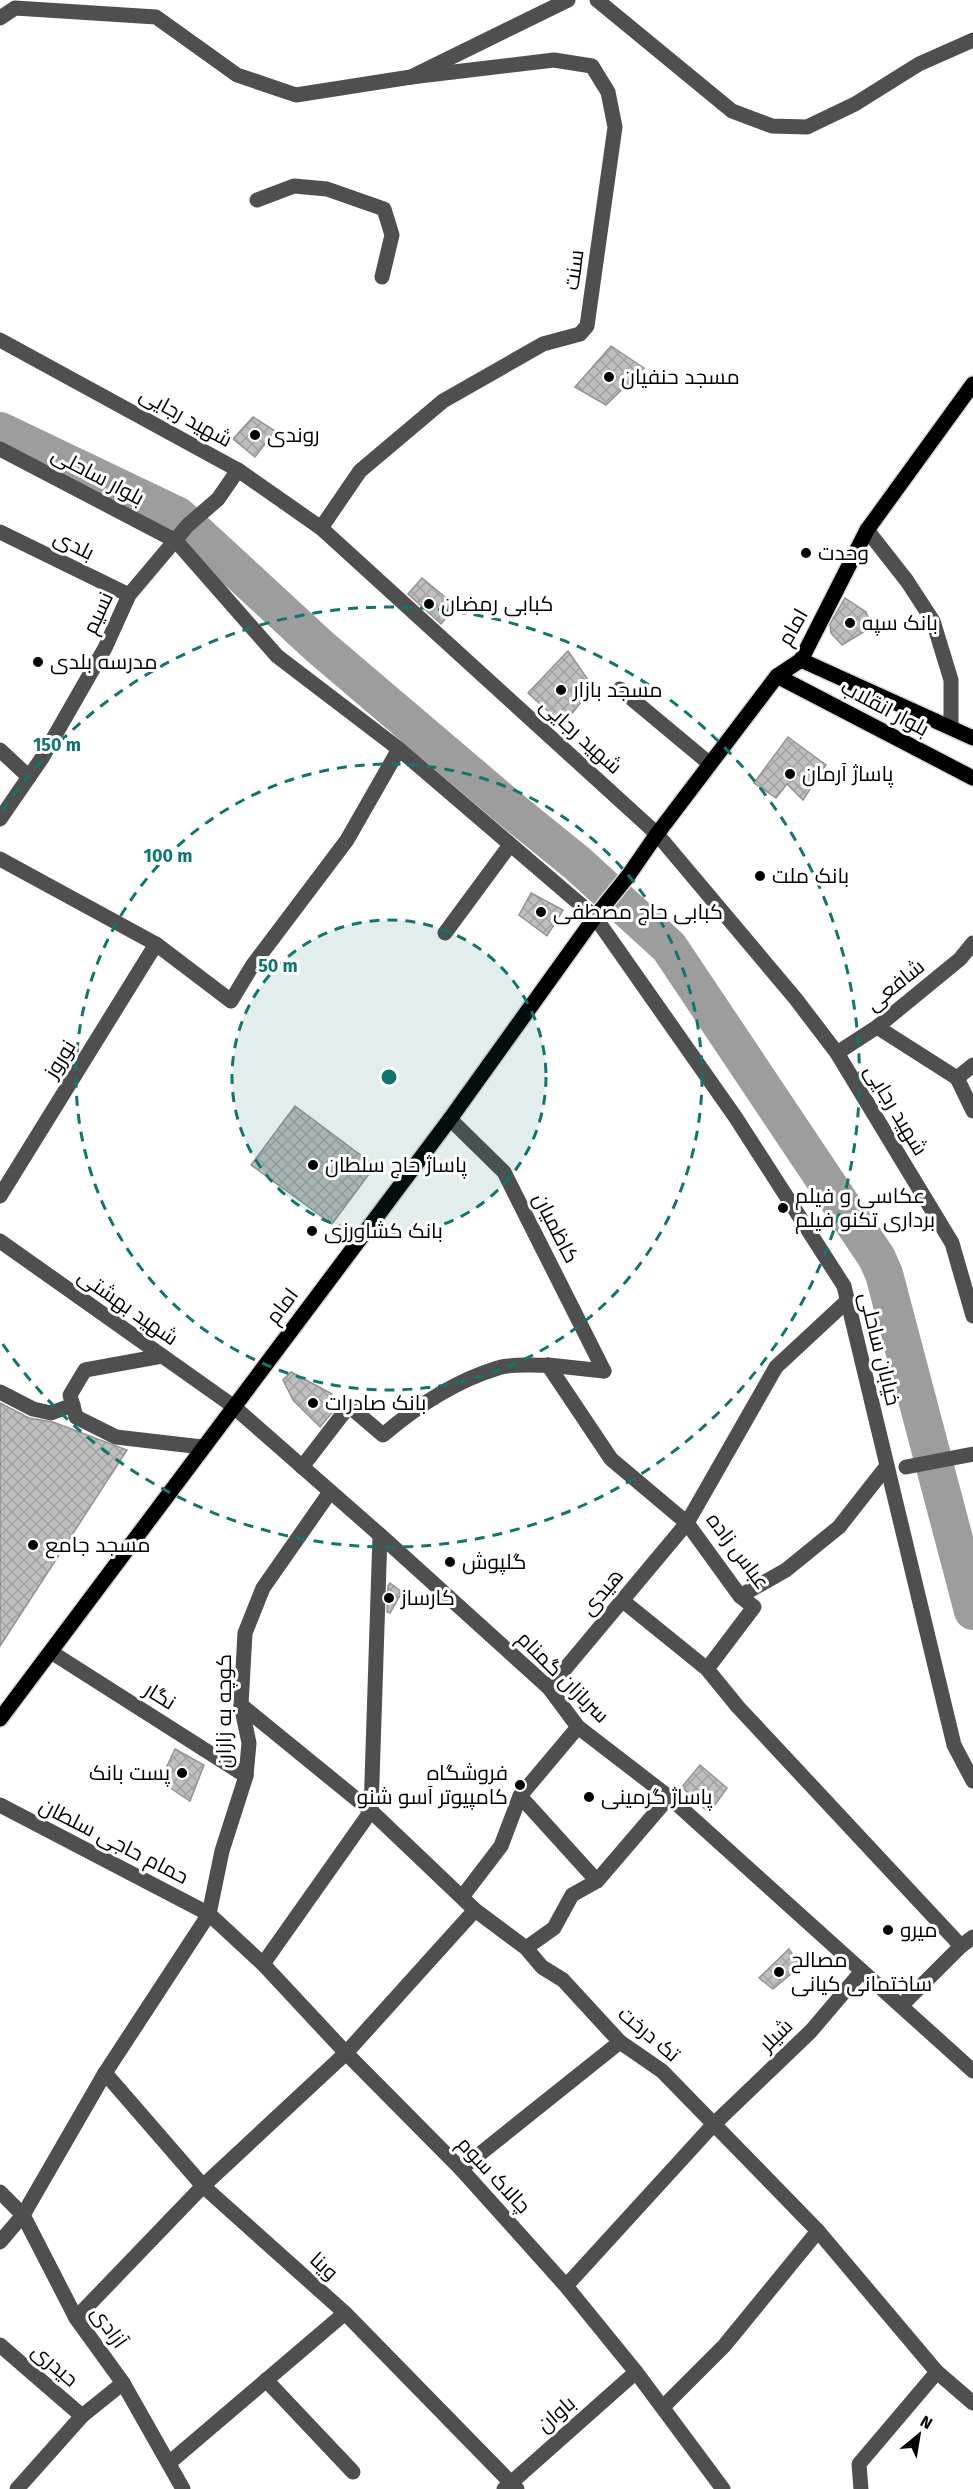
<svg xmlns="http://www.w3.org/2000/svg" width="973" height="2489" font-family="'Fira Sans',Cairo,sans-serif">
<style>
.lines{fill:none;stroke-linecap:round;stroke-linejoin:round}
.river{stroke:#9d9d9d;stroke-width:38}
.building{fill:url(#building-cross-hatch);stroke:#939393;stroke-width:1.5}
.major-casing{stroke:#dbdbdb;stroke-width:18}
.minor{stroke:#4f4f4f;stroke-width:15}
.major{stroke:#000;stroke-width:15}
.ring{fill:none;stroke:#0f766e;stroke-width:3;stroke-dasharray:10 8}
.poi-dot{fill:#000;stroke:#fff;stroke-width:2}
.labels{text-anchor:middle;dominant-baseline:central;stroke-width:6;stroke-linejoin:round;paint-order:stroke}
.street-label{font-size:21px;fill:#000;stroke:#fff}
.poi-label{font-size:21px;fill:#000;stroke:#fff;text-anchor:start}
.centre{fill:#0f766e;stroke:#fff;stroke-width:3}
.ring-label{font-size:18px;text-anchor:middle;font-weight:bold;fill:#0f766e;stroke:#fff;stroke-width:6;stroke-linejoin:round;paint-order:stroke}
</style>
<defs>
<pattern id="building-cross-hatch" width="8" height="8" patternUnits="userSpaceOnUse" patternTransform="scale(1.5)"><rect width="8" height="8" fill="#bfbfbf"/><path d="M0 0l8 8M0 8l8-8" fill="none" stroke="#a2a2a2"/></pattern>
</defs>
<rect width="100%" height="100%" fill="#fff"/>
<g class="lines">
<!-- river -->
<polyline class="river" points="0,431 178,516 320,647 514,812 577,863 669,947 877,1258 884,1274 973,1611"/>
</g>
<!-- building -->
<g class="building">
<polygon points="611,346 644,368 606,405 575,387"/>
<polygon points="253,417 275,431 255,457 233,439"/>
<polygon points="422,578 456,606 441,624 408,594"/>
<polygon points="845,598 866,612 872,627 842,645 831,633 830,624"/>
<polygon points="568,651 593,687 563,725 528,693"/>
<polygon points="788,737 826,765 803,800 787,784 776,798 754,783"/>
<polygon points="531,893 563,910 547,936 519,915"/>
<polygon points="295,1106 375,1166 332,1224 251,1165"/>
<polygon points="291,1372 332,1394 330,1405 335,1409 320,1427 293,1400 283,1380"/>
<polygon points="0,1403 29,1418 53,1422 127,1450 0,1646"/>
<polygon points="390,1583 402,1592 390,1613 387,1612 388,1586"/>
<polygon points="175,1749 204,1765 190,1801 160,1781"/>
<polygon points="700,1765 727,1788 709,1813 682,1787"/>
<polygon points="789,1949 800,1966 773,1989 759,1978"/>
</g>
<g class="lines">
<!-- major casing -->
<g class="major-casing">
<g id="major">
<polyline points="801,660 973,738"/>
<polyline points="777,676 973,778"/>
<polyline points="0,1719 450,1119 595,917 628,876 657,834 777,676 801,660 867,530 973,384"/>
</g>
</g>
<!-- minor -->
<g class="minor">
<polyline points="597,0 732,111 772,126 807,127 855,104 919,64 973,40"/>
<polyline points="0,18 15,8 156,17 237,75 296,95 411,77 568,0"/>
<polyline points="257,200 294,186 327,189 384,209 392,235 382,277"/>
<polyline points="0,340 238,470 321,528 657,834 795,998 837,1053 952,1243 973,1316"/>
<polyline points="0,449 176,541 277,656 399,749 595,917 736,1118 844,1286 954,1745 973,1781"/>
<polyline points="321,528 360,471 443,401 543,344 580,334 587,326 615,127 608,92 592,66 554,60 411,77"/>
<polyline points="867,530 907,581 933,621 951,680 951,727"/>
<polyline points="0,532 129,595"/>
<polyline points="620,689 710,764"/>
<polyline points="0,750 29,777"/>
<polyline points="0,819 42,758 105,648 129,595 188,525 218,499 238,470"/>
<polyline points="0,859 156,944 231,1001 252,966 347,840 399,749"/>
<polyline points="445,933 510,845"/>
<polyline points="877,1027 957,1078"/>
<polyline points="837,1053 877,1027 960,959 973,943"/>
<polyline points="973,1065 957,1078 973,1111"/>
<polyline points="450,1119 504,1172 604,1371"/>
<polyline points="0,1196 156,944"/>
<polyline points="0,1241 233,1406 380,1535 549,1688 578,1727 669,1797 973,2071"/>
<polyline points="847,1301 776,1367 687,1523 740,1596 754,1607 707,1669 738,1707 961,1946"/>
<polyline points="162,1356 85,1370 70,1395 76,1417 116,1437 202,1447"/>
<polyline points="0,1392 33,1409 51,1413 73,1405"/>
<path d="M 302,1467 L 349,1406 L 383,1435 C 417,1406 455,1381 498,1368 C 512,1363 533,1366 548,1365"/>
<polyline points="906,1467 973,1454"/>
<polyline points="740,1596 786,1570 839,1527 887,1466"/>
<polyline points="623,1601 707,1669"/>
<polyline points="51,1652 246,1776"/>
<polyline points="549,1688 687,1523 611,1459 548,1365 604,1371"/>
<polyline points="241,1705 371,1811 475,1910 526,1948 542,1967 563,1980 620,2042 662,2071 818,2231 937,2372 973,2403"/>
<polyline points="520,1796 597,1881"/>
<polyline points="0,1805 209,1914 263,1964 346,2053 461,2169 566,2286 636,2372 723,2489"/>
<polyline points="462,1897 501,1846 520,1796 578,1727"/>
<polyline points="526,1948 554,1928 572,1895 597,1881 669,1797"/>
<polyline points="263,1964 371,1811 380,1535"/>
<polyline points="901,2006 961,1946 973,1937"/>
<polyline points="105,2073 203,2186 345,2313 517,2489"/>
<polyline points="461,2169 620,2042"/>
<polyline points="0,2192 23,2215 76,2318 123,2383 183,2489"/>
<polyline points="0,2242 23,2215 105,2073 209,1914 222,1851 246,1776 249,1743 241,1705 245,1633 263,1588 330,1492"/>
<polyline points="566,2286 713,2125 811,2031 862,1971"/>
<polyline points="76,2318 203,2186 346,2053 475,1910"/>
<polyline points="0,2345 82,2416"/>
<polyline points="266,2380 353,2472"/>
<polyline points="663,2407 724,2346 818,2231"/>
<polyline points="169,2463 345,2313"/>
<polyline points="17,2489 82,2416 123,2383"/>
<polyline points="504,2489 636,2372"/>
<polyline points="861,2489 859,2464 937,2372"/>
</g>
<!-- major -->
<use href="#major" class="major"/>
</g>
<!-- distance rings -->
<circle cx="389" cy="1077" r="157" fill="#0f766e" fill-opacity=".12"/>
<g class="ring">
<circle cx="389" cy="1077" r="157"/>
<circle cx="389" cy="1077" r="313"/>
<path d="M2 811A470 470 0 1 1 2 1343"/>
</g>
<!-- markers -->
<g class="poi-dot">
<circle cx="609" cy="377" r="6"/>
<circle cx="255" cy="435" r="6"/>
<circle cx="806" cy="553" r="6"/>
<circle cx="429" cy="604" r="6"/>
<circle cx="850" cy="623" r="6"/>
<circle cx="38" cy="662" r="6"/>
<circle cx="561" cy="690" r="6"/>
<circle cx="790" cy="774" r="6"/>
<circle cx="760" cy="876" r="6"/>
<circle cx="541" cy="912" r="6"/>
<circle cx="313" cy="1165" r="6"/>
<circle cx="783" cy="1208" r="6"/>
<circle cx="312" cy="1231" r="6"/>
<circle cx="313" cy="1403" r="6"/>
<circle cx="33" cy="1545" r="6"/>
<circle cx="450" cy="1562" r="6"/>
<circle cx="389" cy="1598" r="6"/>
<circle cx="182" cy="1773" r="6"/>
<circle cx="520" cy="1785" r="6"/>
<circle cx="589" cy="1797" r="6"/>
<circle cx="888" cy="1930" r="6"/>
<circle cx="779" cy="1972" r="6"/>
</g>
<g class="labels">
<!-- street labels -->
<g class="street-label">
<text transform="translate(574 270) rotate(-82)">سنت</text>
<text transform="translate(186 417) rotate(29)">شهید رجایی</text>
<text transform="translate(98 476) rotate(28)">بلوار ساحلی</text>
<text transform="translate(74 545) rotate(26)">بلدی</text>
<text transform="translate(98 613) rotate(-65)">نسیم</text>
<text transform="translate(793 627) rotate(-60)">امام</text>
<text transform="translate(885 708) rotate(28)">بلوار انقلاب</text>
<text transform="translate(581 736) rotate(42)">شهید رجایی</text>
<text transform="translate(895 985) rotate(-39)">شافعی</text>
<text transform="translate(60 1059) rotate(-58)">نوروز</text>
<text transform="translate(896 1110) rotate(59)">شهید رجایی</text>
<text transform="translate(556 1228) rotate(63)">کاظمیان</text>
<text transform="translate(282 1306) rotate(-53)">امام</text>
<text transform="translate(128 1307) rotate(35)">شهید بهشتی</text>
<text transform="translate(880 1349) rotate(76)">خیابان ساحلی</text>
<text transform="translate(738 1551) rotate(53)">عباس زاده</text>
<text transform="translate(602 1592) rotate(-50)">هیدی</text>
<text transform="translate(563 1677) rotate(45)">سربازان گمنام</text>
<text transform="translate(160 1696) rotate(32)">نگار</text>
<text transform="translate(224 1711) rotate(-90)">کوچه به زازان</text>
<text transform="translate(114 1841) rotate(27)">حمام حاجی سلطان</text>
<text transform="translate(649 2034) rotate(40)">تک درخت</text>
<text transform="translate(776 2035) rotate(-44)">شیلر</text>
<text transform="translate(494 2175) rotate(47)">چالاک سوم</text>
<text transform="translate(324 2266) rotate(42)">وینا</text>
<text transform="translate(109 2327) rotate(55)">آزادی</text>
<text transform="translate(55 2365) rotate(41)">حیدری</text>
<text transform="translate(556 2414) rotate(-41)">باوان</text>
</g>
<!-- poi labels -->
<g class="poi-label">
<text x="621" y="377">مسجد حنفیان</text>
<text x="267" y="435">روندی</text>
<text x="818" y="553">وحدت</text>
<text x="441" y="604">کبابی رمضان</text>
<text x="862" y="623">بانک سپه</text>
<text x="50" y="662">مدرسه بلدی</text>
<text x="573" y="690">مسجد بازار</text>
<text x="802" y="774">پاساژ آرمان</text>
<text x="772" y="876">بانک ملت</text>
<text x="553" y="912">کبابی حاج مصطفی</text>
<text x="325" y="1165">پاساژ حاج سلطان</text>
<text x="795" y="1196">عکاسی و فیلم<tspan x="795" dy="24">برداری تکنو فیلم</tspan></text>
<text x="324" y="1231">بانک کشاورزی</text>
<text x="325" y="1403">بانک صادرات</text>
<text x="45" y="1545">مسجد جامع</text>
<text x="462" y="1562">گلپوش</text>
<text x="401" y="1598">کارساز</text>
<text x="170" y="1773" text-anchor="end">پست بانک</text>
<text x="508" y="1773" text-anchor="end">فروشگاه<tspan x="508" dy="24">کامپیوتر آسو شنو</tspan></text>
<text x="601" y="1797">پاساژ گرمینی</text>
<text x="900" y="1930">میرو</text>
<text x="791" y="1960">مصالح<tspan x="791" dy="24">ساختمانی کیانی</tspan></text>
</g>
</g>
<circle cx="389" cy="1077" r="9" class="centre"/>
<g class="ring-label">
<text x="57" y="751">150 m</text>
<text x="168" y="862">100 m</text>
<text x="278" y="972">50 m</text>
</g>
<!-- north arrow -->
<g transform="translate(919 2435) rotate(30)" stroke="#ffffff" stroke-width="4.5" paint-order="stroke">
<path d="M0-4.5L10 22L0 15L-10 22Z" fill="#000000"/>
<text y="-9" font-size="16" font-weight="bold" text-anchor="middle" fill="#000000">N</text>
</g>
</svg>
